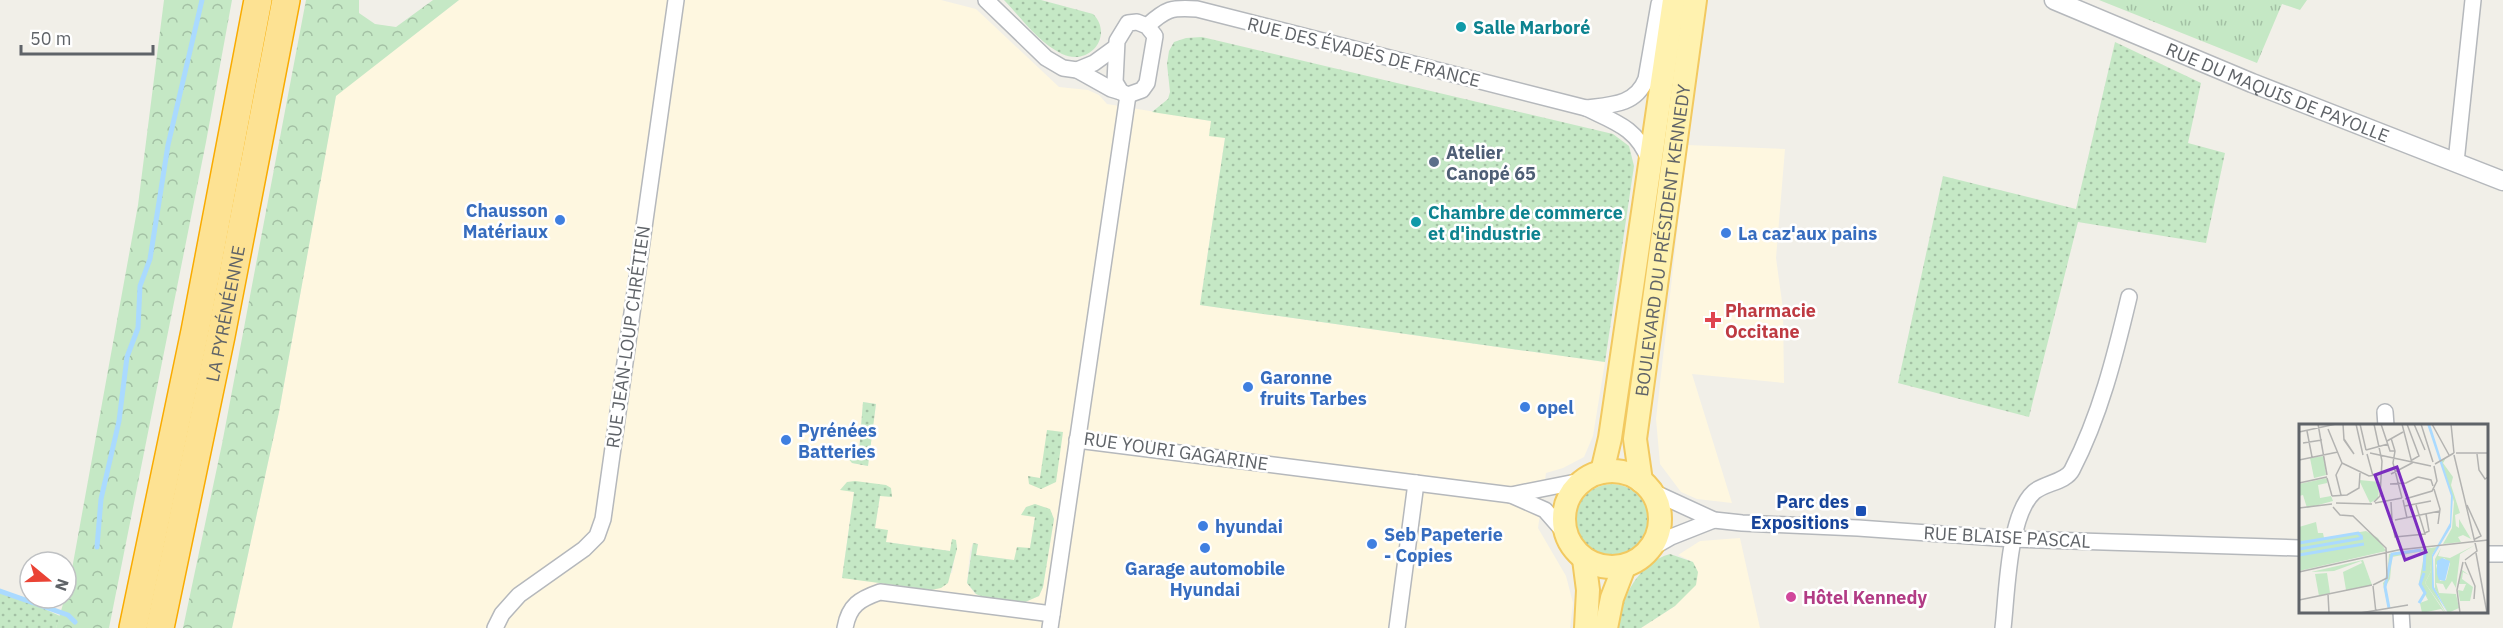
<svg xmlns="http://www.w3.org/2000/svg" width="2503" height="628" font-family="'IBM Plex Sans',sans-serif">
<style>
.commercial{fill:#fef7e0;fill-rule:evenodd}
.grass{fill:url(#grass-dots)}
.forest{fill:url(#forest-crowns)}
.park{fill:url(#park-tufts)}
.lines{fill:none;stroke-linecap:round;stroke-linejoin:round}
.stream{stroke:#aadaff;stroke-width:5}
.minor-casing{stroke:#b5b8bc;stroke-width:18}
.tertiary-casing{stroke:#b5b8bc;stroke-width:21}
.primary-casing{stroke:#f2c960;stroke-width:26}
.motorway-casing{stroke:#f9ab00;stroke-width:30}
.minor{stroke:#fff;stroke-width:15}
.tertiary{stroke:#fff;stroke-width:18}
.primary{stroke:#fff2af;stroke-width:22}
.motorway{stroke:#fde293;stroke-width:27}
.culture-dot{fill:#0f9aa8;stroke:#fff;stroke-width:2}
.service-dot{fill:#5c6f8a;stroke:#fff;stroke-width:2}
.shop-dot{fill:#3f7fe0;stroke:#fff;stroke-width:2}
.health-dot{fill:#e0444e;stroke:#fff;stroke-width:2}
.transit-dot{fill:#1a4fb4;stroke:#fff;stroke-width:2}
.hotel-dot{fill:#d1479c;stroke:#fff;stroke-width:2}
.labels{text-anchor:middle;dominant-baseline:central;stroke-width:5;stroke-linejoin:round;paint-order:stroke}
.culture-label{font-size:18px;font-weight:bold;fill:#0d838f;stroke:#fff;text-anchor:start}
.street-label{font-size:18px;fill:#5f6368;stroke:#fff}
.service-label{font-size:18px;font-weight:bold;fill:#4e5e75;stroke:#fff;text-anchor:start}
.shop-label{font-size:18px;font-weight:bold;fill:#366cbe;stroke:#fff;text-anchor:start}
.health-label{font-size:18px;font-weight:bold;fill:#be3a42;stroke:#fff;text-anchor:start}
.transit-label{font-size:18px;font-weight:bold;fill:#164399;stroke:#fff;text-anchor:end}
.hotel-label{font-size:18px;font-weight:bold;fill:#b23c85;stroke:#fff;text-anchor:start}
.inset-river{fill:none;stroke:#aadaff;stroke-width:3}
.inset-road{fill:none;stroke:#b3b3b1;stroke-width:1.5}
.view{fill:#7b2cbf;fill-opacity:0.15;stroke:#7b2cbf;stroke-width:3}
.inset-edge{fill:none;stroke:#5f6368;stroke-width:3}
</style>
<defs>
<pattern id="grass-dots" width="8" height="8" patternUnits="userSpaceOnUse" patternTransform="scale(1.5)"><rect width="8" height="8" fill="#c5e8c5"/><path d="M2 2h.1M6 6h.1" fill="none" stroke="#a3c0a4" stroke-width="1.8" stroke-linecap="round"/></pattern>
<pattern id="forest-crowns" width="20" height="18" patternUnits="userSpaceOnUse" patternTransform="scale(1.5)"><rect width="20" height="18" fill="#c5e8c5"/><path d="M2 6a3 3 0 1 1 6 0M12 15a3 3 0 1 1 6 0" fill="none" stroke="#a3c0a4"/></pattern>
<pattern id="park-tufts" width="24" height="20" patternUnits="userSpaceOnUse" patternTransform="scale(1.5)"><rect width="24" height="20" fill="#c5e8c5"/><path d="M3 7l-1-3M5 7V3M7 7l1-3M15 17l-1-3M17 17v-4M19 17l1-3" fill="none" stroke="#a3c0a4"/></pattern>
</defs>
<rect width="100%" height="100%" fill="#f1efe8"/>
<!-- commercial -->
<g class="commercial">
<path d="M 459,0 L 941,0 L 976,9 L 1059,87 L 1088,90 L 1099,95 L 1107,104 L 1211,121 L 1225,138 L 1200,305 L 1605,362 L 1593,436 L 1584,457 L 1563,468 L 1546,473 L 1538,528 L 1566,576 L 1573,603 L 1570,628 L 232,628 L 279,412 L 336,95 ZM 863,402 L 876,404 L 868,466 L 852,463 L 846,451 L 859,452 ZM 841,489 L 880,496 L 875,528 L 886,542 L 950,551 L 957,544 L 952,573 L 842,578 L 854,492 ZM 1035,504 L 1054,519 L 1043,587 L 1039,596 L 1025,602 L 983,597 L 975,594 L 967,583 L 970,552 L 973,543 L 978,544 L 976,555 L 1014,560 L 1030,548 L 1035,517 L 1026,508 Z"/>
<polygon points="1687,145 1785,149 1776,258 1783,309 1784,383 1692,374 1732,503 1697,499 1681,492 1660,464 1656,419"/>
<polygon points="1740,538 1760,628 1641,628 1675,606 1693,562 1678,555 1700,541"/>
</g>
<!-- grass -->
<g class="grass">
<path d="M 1004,0 L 1041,0 L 1093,14 C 1114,35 1090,67 1062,54 C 1039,43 1021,18 1004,0 Z"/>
<polygon points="1202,37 1613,134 1629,146 1634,166 1605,362 1200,305 1225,138 1209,136 1211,121 1152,112 1168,99 1170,92 1167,64 1169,51 1174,42 1186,38"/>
<polygon points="2115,42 2201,83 2188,143 2225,153 2206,243 2078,222 2029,417 1898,383 1943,176 2076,209"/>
<polygon points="863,402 876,404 868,466 852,463 846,456 846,451 859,452"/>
<polygon points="1047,430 1063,432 1056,482 1041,489 1029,484 1028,476 1040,478"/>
<polygon points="855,481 886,485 891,488 892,497 880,496 875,528 888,530 886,542 950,551 952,539 956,540 957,549 948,583 941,588 931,590 842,578 854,492 840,490 847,482"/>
<circle cx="1612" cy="520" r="36"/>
<polygon points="1035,504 1050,509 1054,519 1043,587 1039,596 1025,602 983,597 976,594 967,583 973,543 978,544 976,555 1014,560 1017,547 1030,548 1035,517 1021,515 1026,507"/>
<path d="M 1670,554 L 1693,562 L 1698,572 L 1696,585 L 1675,606 L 1641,628 L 1617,628 C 1620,598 1640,562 1670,554 Z"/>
<polygon points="0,589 60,616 56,628 0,628"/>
</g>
<!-- forest -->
<g class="forest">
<polygon points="164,0 232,0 206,142 109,628 56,628 70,580 138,205"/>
<polygon points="306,0 359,0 359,13 375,24 396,27 433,0 459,0 336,96 279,412 232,628 183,628 222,444"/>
</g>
<!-- park -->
<polygon class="park" points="2099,0 2307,0 2300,10 2282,4 2257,63"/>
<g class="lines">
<!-- stream -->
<g class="stream">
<polyline points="97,547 101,499 119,421 127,357 138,328 140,286 150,259 168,145 202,0"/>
<polyline points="0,591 68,615 75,622"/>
</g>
<!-- minor casing -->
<g class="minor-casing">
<g id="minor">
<polyline points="986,0 1046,58 1063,68 1077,70 1111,89 1121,92"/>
<polygon points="1137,22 1147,26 1155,36 1147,83 1142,90 1128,95 1121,92 1115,82 1117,41 1128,23"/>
<path d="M 1147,26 C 1166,9 1171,7 1197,9 L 1586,108 C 1615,122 1637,128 1649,160"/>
<polyline points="1077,70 1094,63 1116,47"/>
<path d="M 1586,108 C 1611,105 1636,105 1646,79 L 1659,4 L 1662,0"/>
<polyline points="2456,162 2473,0"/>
<polyline points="2385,412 2386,426"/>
<polyline points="1077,440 1511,495 1545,510 1566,534"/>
<polyline points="1651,491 1714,520 1742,523 1858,528 2012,539 2300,548"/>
<polyline points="1511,495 1581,481"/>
<polyline points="1650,549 1671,537 1714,520"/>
<polyline points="2486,554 2503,554"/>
<polyline points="2401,612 2402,628"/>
<polyline points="495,628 502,614 519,595 584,549 597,536 603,519 676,0"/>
<path d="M 845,628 C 849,605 860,599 880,592 L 1052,614"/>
<polyline points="1050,628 1128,95"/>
<polyline points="1397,628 1416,483"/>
<path d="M 2003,628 C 2007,595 2008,515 2034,492 C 2044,483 2066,482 2072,470 C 2100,416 2115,356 2129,297"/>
</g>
</g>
<!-- tertiary casing -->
<g class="tertiary-casing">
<g id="tertiary">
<path id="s1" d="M 2054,0 L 2252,83 L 2503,181"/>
</g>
</g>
<!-- primary casing -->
<g class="primary-casing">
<g id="primary">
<circle cx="1612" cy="519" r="48"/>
<polyline points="1602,472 1610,438 1674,0"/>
<path id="s2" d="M 1641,481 L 1635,439 L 1695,0"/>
<polyline points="1584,559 1588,590 1586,628"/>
<polyline points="1606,628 1612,598 1624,567"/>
</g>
</g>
<!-- motorway casing -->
<g class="motorway-casing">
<g id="motorway">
<polyline points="133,628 195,331 258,0"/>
<path id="s3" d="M 160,628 L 221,336 L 286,0"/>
</g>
</g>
<!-- minor -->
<use href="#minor" class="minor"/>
<!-- tertiary -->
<use href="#tertiary" class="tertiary"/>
<!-- primary -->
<use href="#primary" class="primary"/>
<!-- motorway -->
<use href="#motorway" class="motorway"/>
</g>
<!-- markers -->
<g class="culture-dot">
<circle cx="1461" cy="27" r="6"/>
<circle cx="1416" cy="222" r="6"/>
</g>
<circle class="service-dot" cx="1434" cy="162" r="6"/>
<g class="shop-dot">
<circle cx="560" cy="220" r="6"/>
<circle cx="1726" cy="233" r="6"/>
<circle cx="1248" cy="387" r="6"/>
<circle cx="1525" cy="407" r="6"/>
<circle cx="786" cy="440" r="6"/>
<circle cx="1203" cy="526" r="6"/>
<circle cx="1372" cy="544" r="6"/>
<circle cx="1205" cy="548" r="6"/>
</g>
<path class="health-dot" d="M1710 311h6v6h6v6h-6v6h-6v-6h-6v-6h6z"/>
<rect class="transit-dot" x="1855" y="505" width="12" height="12" rx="3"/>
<circle class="hotel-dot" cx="1791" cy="597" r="6"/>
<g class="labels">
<!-- culture labels -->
<g class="culture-label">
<text x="1473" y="27">Salle Marboré</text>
<text x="1428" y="212">Chambre de commerce<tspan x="1428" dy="21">et d'industrie</tspan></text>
</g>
<!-- street labels -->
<g class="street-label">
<text transform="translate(1364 52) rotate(14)">RUE DES ÉVADÉS DE FRANCE</text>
<text stroke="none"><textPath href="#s1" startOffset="242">RUE DU MAQUIS DE PAYOLLE</textPath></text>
<text stroke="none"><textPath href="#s2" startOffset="243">BOULEVARD DU PRÉSIDENT KENNEDY</textPath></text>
<text stroke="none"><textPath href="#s3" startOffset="321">LA PYRÉNÉENNE</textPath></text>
<text transform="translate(628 337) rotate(-82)">RUE JEAN-LOUP CHRÉTIEN</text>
<text transform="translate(1176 451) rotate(8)">RUE YOURI GAGARINE</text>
<text transform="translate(2007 537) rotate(3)">RUE BLAISE PASCAL</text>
</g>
<!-- service labels -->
<g class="service-label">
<text x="1446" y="152">Atelier<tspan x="1446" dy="21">Canopé 65</tspan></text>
</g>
<!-- shop labels -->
<g class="shop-label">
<text x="548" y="210" text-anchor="end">Chausson<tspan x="548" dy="21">Matériaux</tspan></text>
<text x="1738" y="233">La caz'aux pains</text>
<text x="1260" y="377">Garonne<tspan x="1260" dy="21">fruits Tarbes</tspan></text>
<text x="1537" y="407">opel</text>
<text x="798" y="430">Pyrénées<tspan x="798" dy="21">Batteries</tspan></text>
<text x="1215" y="526">hyundai</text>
<text x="1384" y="534">Seb Papeterie<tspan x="1384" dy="21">- Copies</tspan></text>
<text x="1205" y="568" text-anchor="middle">Garage automobile<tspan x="1205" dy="21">Hyundai</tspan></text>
</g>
<!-- health labels -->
<g class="health-label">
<text x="1725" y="310">Pharmacie<tspan x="1725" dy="21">Occitane</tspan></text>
</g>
<!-- transit labels -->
<g class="transit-label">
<text x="1849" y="501">Parc des<tspan x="1849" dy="21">Expositions</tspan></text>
</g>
<!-- hotel labels -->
<g class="hotel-label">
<text x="1803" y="597">Hôtel Kennedy</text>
</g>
</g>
<!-- overview -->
<g transform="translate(2299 424)">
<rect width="189" height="189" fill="#f1efe8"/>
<path d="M 147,34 L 144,39 L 154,53 L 152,61 L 161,89 L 156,91 L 157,102 L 160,104 L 160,95 L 172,115 L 164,111 L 159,113 L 162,118 L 144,120 L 153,104 L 155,78 L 142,36 ZM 17,98 L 19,109 L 24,109 L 25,114 L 67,107 L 79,114 L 87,127 L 0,147 L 0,103 ZM 176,121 L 161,130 L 157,164 L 153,157 L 147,166 L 144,160 L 137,159 L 140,169 L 157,170 L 160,184 L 149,189 L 136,165 L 136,135 L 142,124 L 139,132 L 151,134 ZM 145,134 L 151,139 L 147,156 L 141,157 L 137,141 ZM 126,126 L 130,127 L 132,147 L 126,159 L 146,189 L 142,185 L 123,189 L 121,179 L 129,176 L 120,159 ZM 64,136 L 73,161 L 47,166 L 44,148 L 63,139 L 62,137 L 35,147 L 12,148 ZM 163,146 L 170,151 L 164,148 L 163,155 L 174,163 L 171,177 L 161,177 L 159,166 L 164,167 L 167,160 L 159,160 ZM 28,149 L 31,169 L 20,172 L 16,150 Z" fill="#c5e8c5" fill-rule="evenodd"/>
<path d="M 138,123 L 133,131 L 133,162 L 147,189 L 126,159 L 132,147 L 129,126 L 93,133 L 91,155 L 86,163 L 89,184 L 84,159 L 88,154 L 90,130 Z" fill="#c5e8c5"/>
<path d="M 25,32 L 27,51 L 15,54 L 11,34 ZM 60,56 L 81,58 L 79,74 L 71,79 Z" fill="#c5e8c5"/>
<path d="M 28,54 L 28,59 L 19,61 L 21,74 L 32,72 L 34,77 L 8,84 L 4,71 L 0,72 L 0,60 Z" fill="#c5e8c5"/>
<path d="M 128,0 L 131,0 L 154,72 L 152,103 L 134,133 L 135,163 L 149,189 L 133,164 L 133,131 L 151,99 L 152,72 ZM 143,134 L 151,137 L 146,157 L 140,156 L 138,150 L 138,137 Z" fill="#aadaff"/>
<path class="inset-river" d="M 0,119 L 59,109 L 63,113M 0,125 L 64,114M 0,131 L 65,120M 125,147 L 126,126M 120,179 L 126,169 L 121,160 L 125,149M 90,184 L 86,163 L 93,130 L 122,126"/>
<path class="inset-road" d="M 19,0 L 28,51M 44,0 L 45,16 L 55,30 L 45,15M 57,0 L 64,31M 61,0 L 67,26M 82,0 L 91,27 L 96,27M 108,0 L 120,32 L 113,36M 115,0 L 126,26M 122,0 L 134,38M 133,0 L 150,31M 152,0 L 155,29M 29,5 L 43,39M 8,7 L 13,33M 0,8 L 37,0M 92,14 L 96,27 L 94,39 L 103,74M 88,17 L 104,8M 4,19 L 23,16M 67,26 L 89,20M 71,29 L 132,42M 157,29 L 189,29M 68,30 L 74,52M 178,30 L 180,46 L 186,55 L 189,53M 155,31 L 178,127 L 166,136M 0,36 L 39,28M 43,39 L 70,52 L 83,50M 136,40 L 155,29M 92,50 L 113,39 L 103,0M 119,53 L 132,56 L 134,62M 28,54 L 33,72M 0,59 L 28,53M 91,60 L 107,59 L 119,53M 135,65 L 141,85 L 139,100M 42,71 L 37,51 L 43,39M 33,72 L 48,71 L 60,64 L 61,49M 106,75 L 133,67 L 138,57 L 135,42M 104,76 L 108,94M 75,78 L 81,72 L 83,37 L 75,0M 92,78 L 93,96M 37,79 L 73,80M 76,79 L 103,74M 168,81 L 182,112 L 176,115M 106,82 L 132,77M 34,83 L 41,91 L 54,92 L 87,124 L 88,154 L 74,161M 0,84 L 33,80M 96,96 L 141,87M 94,102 L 96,113 L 126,110 L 117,81M 126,109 L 130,107 L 127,90M 177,129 L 188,189M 166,138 L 176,162 L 175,175M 0,148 L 99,126 L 189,116M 74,162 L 77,189M 29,170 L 30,189M 0,176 L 73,161M 61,189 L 109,181M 161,189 L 158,166 L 164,138"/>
<path class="view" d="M 98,43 L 127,128 L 106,136 L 76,51 Z"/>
<rect width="189" height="189" class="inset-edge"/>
</g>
<!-- north arrow -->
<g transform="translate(48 580) rotate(109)"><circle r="28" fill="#ffffff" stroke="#bfc1c3" stroke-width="1.5"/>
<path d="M0-4.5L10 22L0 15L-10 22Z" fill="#ea4335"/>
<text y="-9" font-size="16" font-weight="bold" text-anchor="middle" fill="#5f6368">N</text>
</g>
<!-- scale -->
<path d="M21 45v9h132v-9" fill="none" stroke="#5f6368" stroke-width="3"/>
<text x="30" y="45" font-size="18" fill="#5f6368" stroke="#ffffff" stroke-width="4.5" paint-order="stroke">50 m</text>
</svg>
